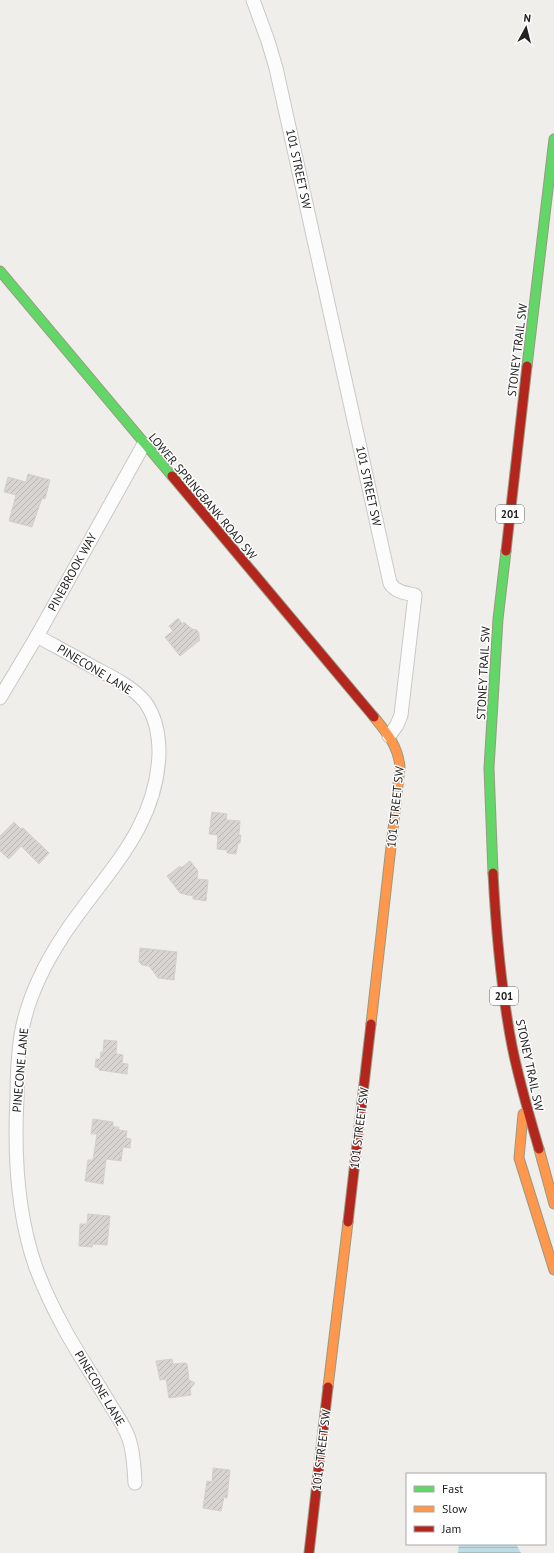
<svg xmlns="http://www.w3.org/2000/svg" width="554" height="1553" font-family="'PT Sans',sans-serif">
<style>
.water{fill:url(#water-rules)}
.building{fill:url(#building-hatch);stroke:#d3d0cc}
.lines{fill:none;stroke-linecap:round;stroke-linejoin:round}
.street-casing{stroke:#c9c8c7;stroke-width:15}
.fast-casing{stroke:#999a82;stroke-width:11}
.slow-casing{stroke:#999a82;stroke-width:11}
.jam-casing{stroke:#999a82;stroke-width:11}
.street{stroke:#fdfcfc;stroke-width:13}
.fast{stroke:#63d668;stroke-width:9}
.slow{stroke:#ff974d;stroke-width:9}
.jam{stroke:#b3261e;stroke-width:9}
.labels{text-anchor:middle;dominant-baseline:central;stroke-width:3;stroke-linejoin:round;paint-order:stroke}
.shield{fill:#fff;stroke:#646464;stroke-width:1}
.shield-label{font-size:11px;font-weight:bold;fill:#222}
.street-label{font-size:12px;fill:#222;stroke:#fff}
</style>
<defs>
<pattern id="water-rules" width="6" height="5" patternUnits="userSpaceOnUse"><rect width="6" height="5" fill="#bfdbe3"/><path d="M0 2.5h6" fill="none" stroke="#a4bcc2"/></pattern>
<pattern id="building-hatch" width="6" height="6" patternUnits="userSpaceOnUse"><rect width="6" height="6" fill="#d7d4d2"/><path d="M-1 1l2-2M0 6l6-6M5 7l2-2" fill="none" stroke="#b8b6b4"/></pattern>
</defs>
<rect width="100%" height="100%" fill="#f0eeeb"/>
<!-- water -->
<polygon class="water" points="459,1544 516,1544 521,1553 458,1553"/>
<!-- building -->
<g class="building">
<polygon points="28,474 50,480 45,499 42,498 32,527 9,521 16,495 4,492 8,477 26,482"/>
<polygon points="177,619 179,619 182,624 184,622 192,629 197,630 199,633 199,638 200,640 180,656 165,637 173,631 169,626"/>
<polygon points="212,812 227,814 226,820 240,821 239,835 241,835 240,843 238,843 236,854 227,853 227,850 217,849 218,835 209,834"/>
<polygon points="14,822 21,829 23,828 49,853 39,864 21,846 9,859 0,851 0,836"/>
<polygon points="190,861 198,871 197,879 208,880 206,901 193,899 193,896 180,893 167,876 180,866 181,868"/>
<polygon points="140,948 177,952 174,980 158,978 149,966 142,965 139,962"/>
<polygon points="104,1040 117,1041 116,1054 123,1055 122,1063 128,1064 127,1074 99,1070 99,1068 95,1067 96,1059 100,1059 101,1052 103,1052"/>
<polygon points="93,1119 113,1122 113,1127 119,1127 119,1130 127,1131 126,1138 131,1139 130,1148 123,1147 121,1161 106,1159 103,1184 85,1181 88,1160 93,1160 97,1134 91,1134"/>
<polygon points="88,1214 110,1216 107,1245 93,1244 92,1247 79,1246 80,1224 87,1224"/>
<polygon points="172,1359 173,1364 185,1363 187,1364 189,1380 195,1383 190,1389 191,1395 169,1398 166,1379 160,1380 156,1361"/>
<polygon points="213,1468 230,1470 227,1498 224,1497 221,1511 203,1508 207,1481 212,1482"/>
</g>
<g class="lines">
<!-- street casing -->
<g class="street-casing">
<g id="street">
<path d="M 253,0 L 268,41 L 276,68 L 390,583 C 395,592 406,593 415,595 L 401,715 L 397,725 L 389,736"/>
<path d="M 37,636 C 55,646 74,656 93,667 C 110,676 132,686 145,702 C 156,717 159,735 159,753 C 157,830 102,876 63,936 C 44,965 27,1000 21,1035 C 18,1055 17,1077 17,1098 C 14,1154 17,1214 36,1268 C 44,1289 54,1310 65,1330 C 78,1354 94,1377 108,1401 C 115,1413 125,1426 129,1439 C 134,1453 134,1469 135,1483"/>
<polyline points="0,698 37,636 144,444"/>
</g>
</g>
<!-- fast casing -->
<g class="fast-casing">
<g id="fast">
<polyline points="0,271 172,476"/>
<polyline points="527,366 554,139"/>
<polyline points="493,873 489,768 498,619 506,551"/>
</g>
</g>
<!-- slow casing -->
<g class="slow-casing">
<g id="slow">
<path d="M 371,1024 L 400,767 C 398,746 387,733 374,717"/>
<polyline points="523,1114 519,1158 554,1270"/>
<polyline points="539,1149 554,1204"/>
<polyline points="328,1387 348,1222"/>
</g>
</g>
<!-- jam casing -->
<g class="jam-casing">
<g id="jam">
<polyline points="172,476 374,717"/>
<polyline points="506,551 527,366"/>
<path d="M 493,873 C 496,931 501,989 512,1046 C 519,1081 529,1115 539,1149"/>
<polyline points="348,1222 371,1024"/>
<polyline points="309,1553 328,1387"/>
</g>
</g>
<!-- street -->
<use href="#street" class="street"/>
<!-- fast -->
<use href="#fast" class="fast"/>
<!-- slow -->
<use href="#slow" class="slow"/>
<!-- jam -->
<use href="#jam" class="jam"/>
</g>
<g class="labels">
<!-- shield labels -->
<g class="shield">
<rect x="496" y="505" width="28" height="18" rx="3"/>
<rect x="490" y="987" width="28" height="18" rx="3"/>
</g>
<g class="shield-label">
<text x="510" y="514">201</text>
<text x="504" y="996">201</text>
</g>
<!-- street labels -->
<g class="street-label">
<text transform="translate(299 169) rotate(78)">101 STREET SW</text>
<text transform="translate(517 350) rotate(-83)">STONEY TRAIL SW</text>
<text transform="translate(369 486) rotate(78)">101 STREET SW</text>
<text transform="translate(203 496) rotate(50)">LOWER SPRINGBANK ROAD SW</text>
<text transform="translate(72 572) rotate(-61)">PINEBROOK WAY</text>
<text transform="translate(95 669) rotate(31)">PINECONE LANE</text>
<text transform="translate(483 673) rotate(-87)">STONEY TRAIL SW</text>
<text transform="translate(395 807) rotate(-84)">101 STREET SW</text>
<text transform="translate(530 1065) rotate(78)">STONEY TRAIL SW</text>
<text transform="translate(20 1070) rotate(-85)">PINECONE LANE</text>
<text transform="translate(359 1128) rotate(-83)">101 STREET SW</text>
<text transform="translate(100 1388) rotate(59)">PINECONE LANE</text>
<text transform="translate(321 1450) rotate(-83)">101 STREET SW</text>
</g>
</g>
<!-- legend -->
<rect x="406" y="1473" width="140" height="72" fill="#ffffff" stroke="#a7a7a7"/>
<rect x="414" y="1486" width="20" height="6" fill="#63d668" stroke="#a7a7a7"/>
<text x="442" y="1493" font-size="12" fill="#222222">Fast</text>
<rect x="414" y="1506" width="20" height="6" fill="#ff974d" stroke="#a7a7a7"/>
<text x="442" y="1513" font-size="12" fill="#222222">Slow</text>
<rect x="414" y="1526" width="20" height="6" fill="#b3261e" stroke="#a7a7a7"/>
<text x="442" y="1533" font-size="12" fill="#222222">Jam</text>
<!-- north arrow -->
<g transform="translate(526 28) rotate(7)" stroke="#ffffff" stroke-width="3" paint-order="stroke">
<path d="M0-3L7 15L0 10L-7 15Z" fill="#222222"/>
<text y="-6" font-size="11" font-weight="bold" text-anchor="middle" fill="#222222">N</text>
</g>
</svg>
